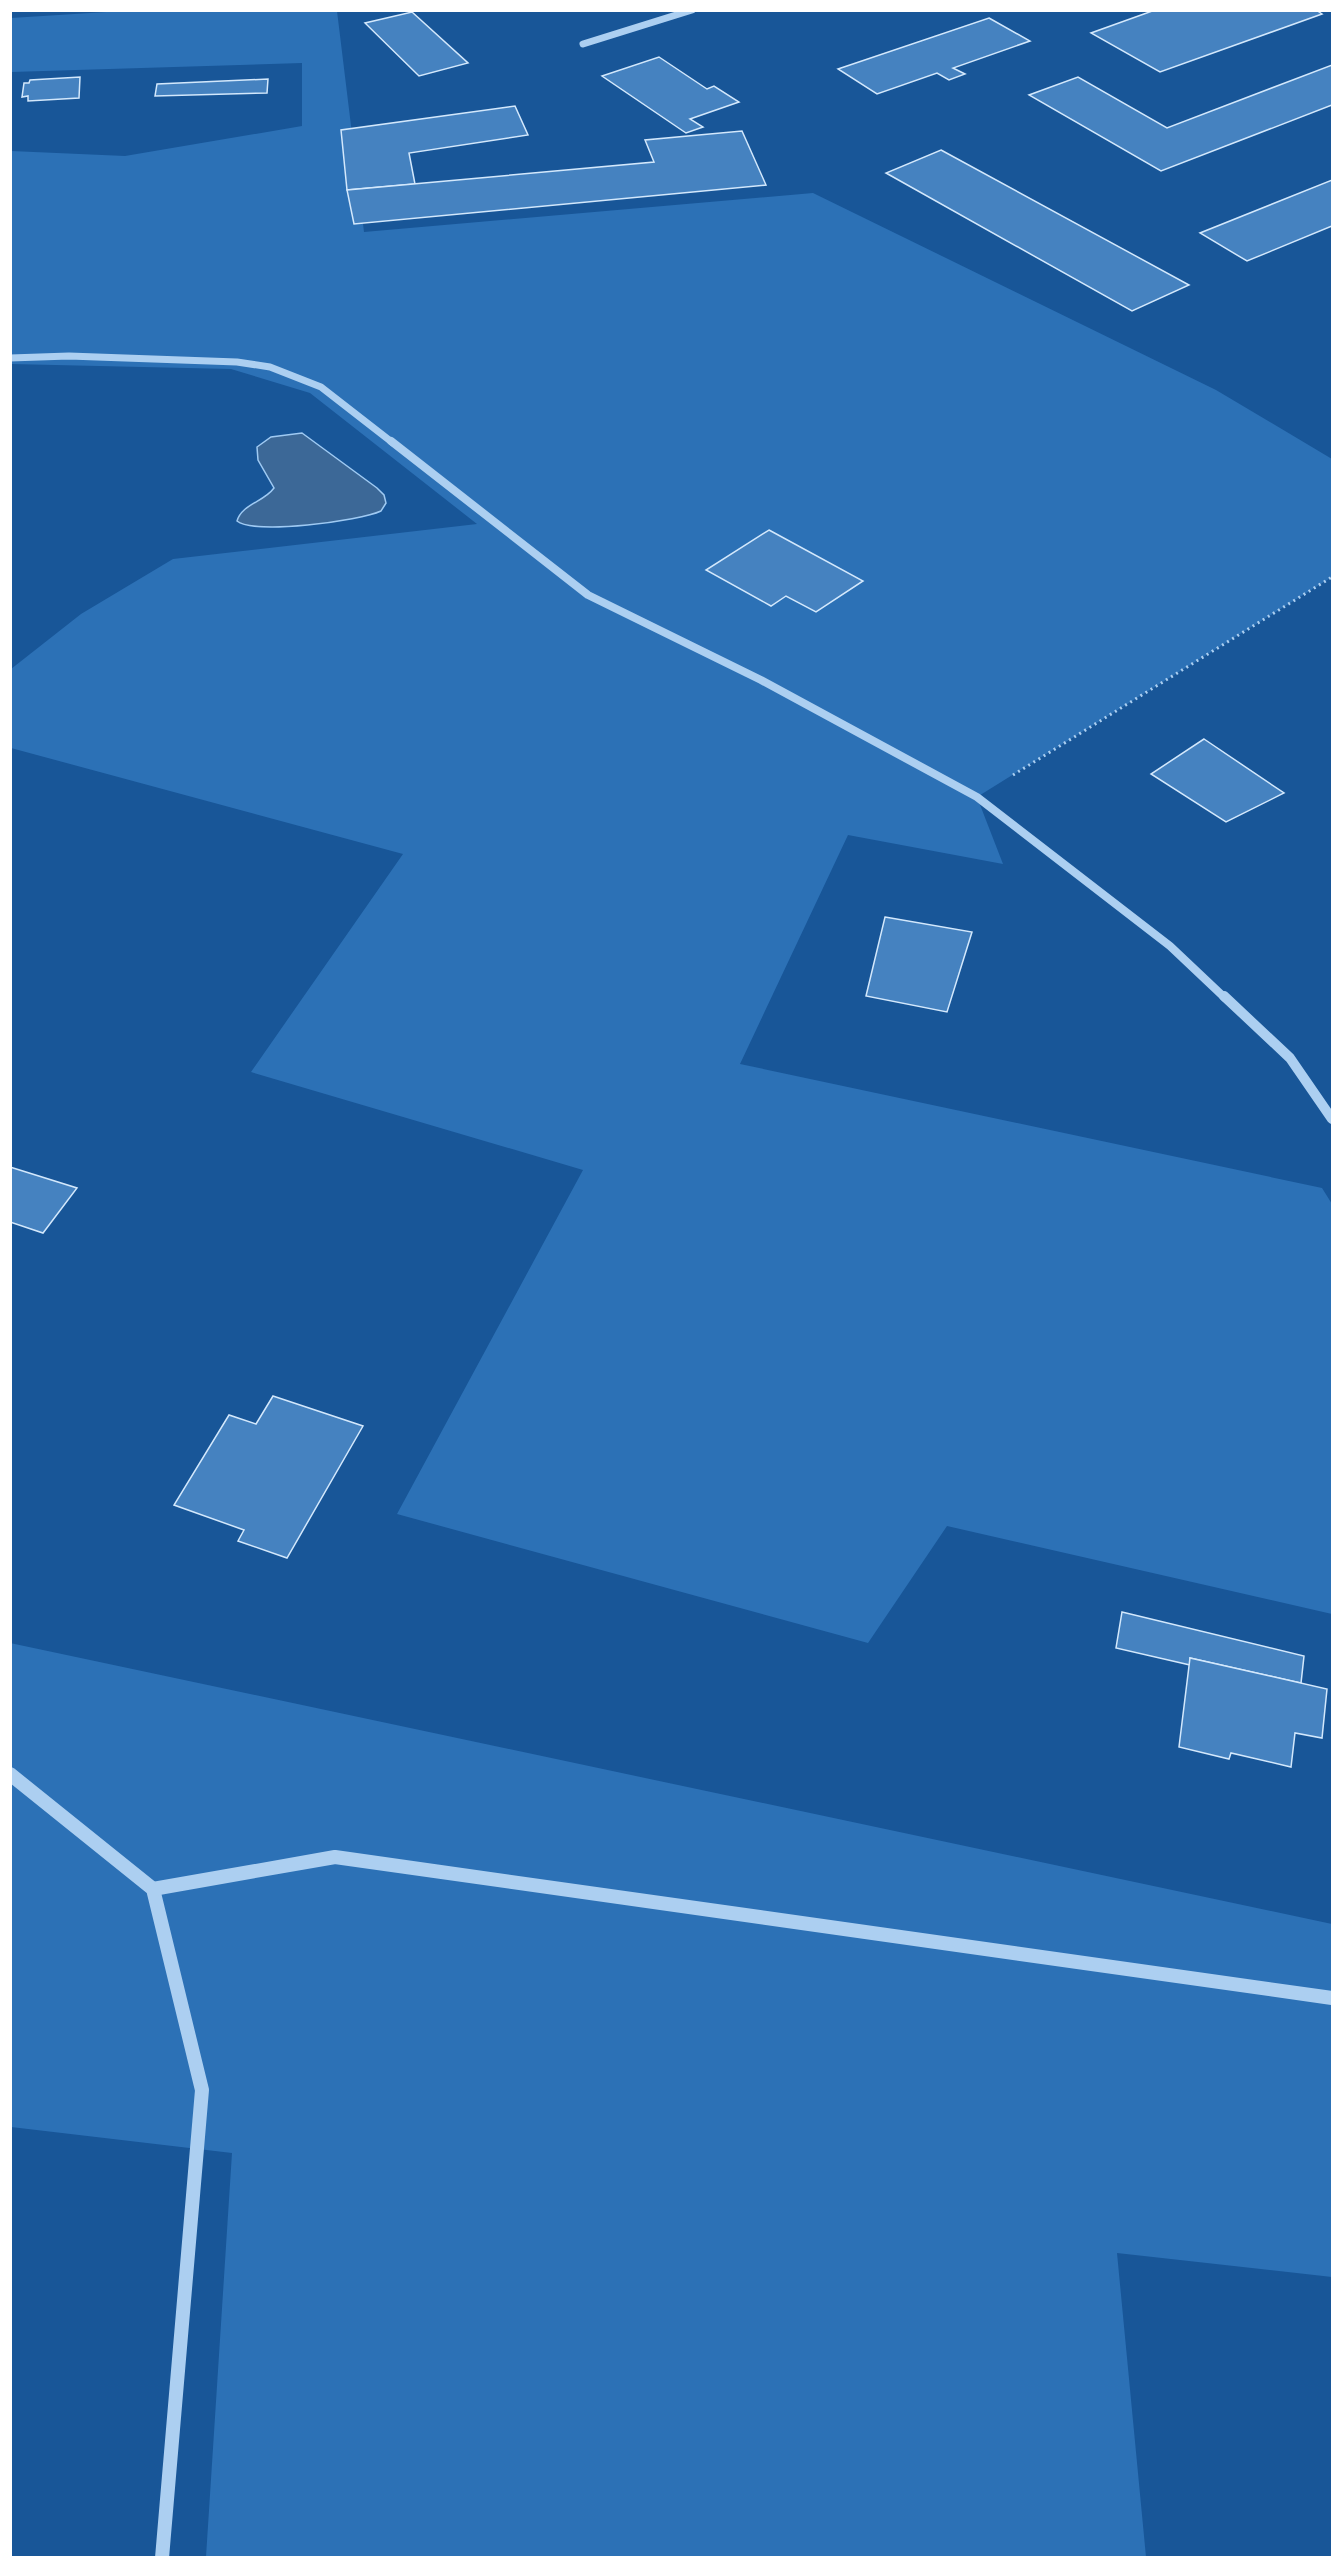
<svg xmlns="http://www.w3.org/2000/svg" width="1343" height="2568" font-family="'Noto Sans',sans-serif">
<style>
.green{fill:#2c71b6}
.water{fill:#3c6897;stroke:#9fcaf3;stroke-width:1.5}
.building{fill:#4582c0;stroke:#d3e8fc;stroke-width:1.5}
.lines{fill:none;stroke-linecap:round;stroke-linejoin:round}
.path{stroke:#accff1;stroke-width:3;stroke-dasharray:2 4;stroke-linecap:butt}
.minor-far3{stroke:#accff1;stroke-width:7}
.minor-far2{stroke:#accff1;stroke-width:8}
.minor-far1{stroke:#accff1;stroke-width:10}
.minor{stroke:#accff1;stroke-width:14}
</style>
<rect width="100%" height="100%" fill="#185698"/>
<!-- green -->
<g class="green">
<polygon points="138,10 337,11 364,232 813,193 1216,390 1332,459 1332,577 977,797 1003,864 848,835 740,1064 1322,1188 1332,1204 1332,1614 947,1526 868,1643 397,1514 583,1170 251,1072 403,854 11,748 11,669 81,614 173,559 477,524 310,393 231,369 11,364 11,151 125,156 302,126 302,63 11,72 11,18"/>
<polygon points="10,1643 1332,1924 1332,2277 1117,2253 1146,2557 206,2557 232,2153 11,2127"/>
</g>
<!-- water -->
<path class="water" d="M 302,433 L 377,488 L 384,495 L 386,503 L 381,511 C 360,521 254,535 237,521 C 242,504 264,502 274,488 L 258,460 L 257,447 L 271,437 Z"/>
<!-- building -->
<g class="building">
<polygon points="1155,10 1316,10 1322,14 1160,72 1091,33"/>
<polygon points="412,12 468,63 419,76 365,23"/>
<polygon points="989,18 1030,41 953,68 965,74 949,80 937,73 877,94 838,69"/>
<polygon points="659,57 707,89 714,86 739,102 690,119 703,127 686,133 602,76"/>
<polygon points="1332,65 1332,105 1161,171 1029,95 1078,77 1167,128"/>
<polygon points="80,77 79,98 28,101 28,96 22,97 24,83 29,83 30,80"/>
<polygon points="268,79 267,93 155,96 157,84"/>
<polygon points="515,106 528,135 409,153 415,184 347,190 341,130"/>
<polygon points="742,131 766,185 354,224 347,190 654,162 645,140"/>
<polygon points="941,150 1189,285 1132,311 886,173"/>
<polygon points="1332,180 1332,226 1247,261 1200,233"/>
<polygon points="769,530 863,581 816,612 786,596 771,606 706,570"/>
<polygon points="1204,739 1284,793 1226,822 1151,774"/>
<polygon points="885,917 972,932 947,1012 866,996"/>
<polygon points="10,1167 77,1188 43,1233 10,1222"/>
<polygon points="273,1396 363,1426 287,1558 238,1541 244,1530 174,1505 229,1415 256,1424"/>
<polygon points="1122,1612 1304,1656 1301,1683 1190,1658 1190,1665 1116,1648"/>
<polygon points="1190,1658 1327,1689 1322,1738 1295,1733 1291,1767 1231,1753 1229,1759 1179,1747"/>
</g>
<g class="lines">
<!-- path -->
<polyline class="path" points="1013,775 1332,577"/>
<!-- minor-far3 -->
<g class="minor-far3">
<polyline points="583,44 692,10"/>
<polyline points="10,358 69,356 237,362 270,367 321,387 393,443"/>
</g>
<!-- minor-far2 -->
<polyline class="minor-far2" points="391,441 588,595 761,680 977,797 1170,946 1225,998"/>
<!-- minor-far1 -->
<polyline class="minor-far1" points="1224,996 1290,1058 1332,1119"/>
<!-- minor -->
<g class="minor">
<polyline points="10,1774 153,1889 202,2090 162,2558"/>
<polyline points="153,1889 335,1857 1332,1998"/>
</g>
</g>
<!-- border -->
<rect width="1343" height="2568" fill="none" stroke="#ffffff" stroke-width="24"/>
</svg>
